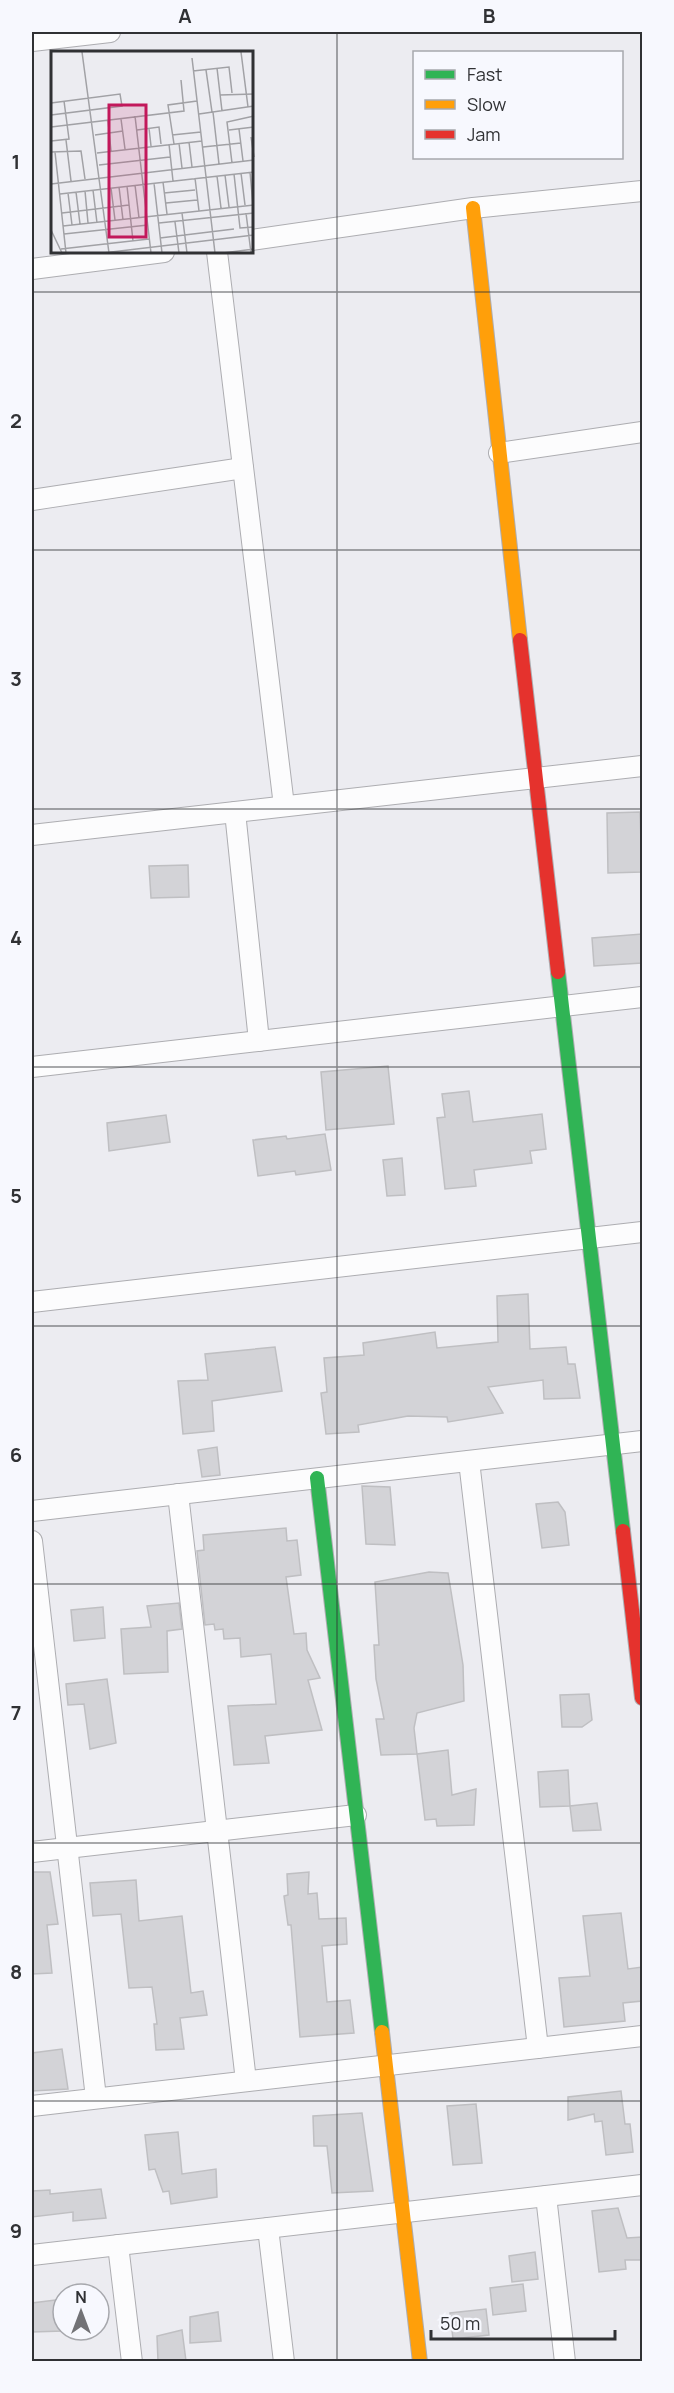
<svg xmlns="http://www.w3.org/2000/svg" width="674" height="2393" font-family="Manrope,sans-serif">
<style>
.building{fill:#d3d3d7;stroke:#bfbfc2;stroke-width:1.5}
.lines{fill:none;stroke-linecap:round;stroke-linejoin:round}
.street-casing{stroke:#adadb1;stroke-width:22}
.fast-casing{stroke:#adadb1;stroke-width:16}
.slow-casing{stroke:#adadb1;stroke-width:16}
.jam-casing{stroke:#adadb1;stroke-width:16}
.street{stroke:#fcfcfd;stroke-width:20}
.fast{stroke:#30b455;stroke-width:14}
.slow{stroke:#ff9f0a;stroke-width:14}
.jam{stroke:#e5322d;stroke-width:14}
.grid{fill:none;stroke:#303134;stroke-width:1.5;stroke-opacity:0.55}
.inset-road{fill:none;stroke:#a1a1a5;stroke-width:1.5}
.view{fill:#c2185b;fill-opacity:0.15;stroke:#c2185b;stroke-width:3}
.inset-edge{fill:none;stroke:#303134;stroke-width:3}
.neatline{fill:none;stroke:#303134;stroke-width:2}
.grid-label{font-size:20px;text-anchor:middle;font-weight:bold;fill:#303134}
</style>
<rect width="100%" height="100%" fill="#ececf1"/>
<!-- building -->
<g class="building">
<polygon points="640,812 642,872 608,873 607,813"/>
<polygon points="188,865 189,897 151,898 149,866"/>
<polygon points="642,934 642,963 594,966 592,938"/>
<polygon points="388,1066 394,1124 326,1130 321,1072"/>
<polygon points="469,1091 473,1122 542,1114 546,1149 530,1151 532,1163 474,1170 476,1186 445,1189 437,1118 445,1117 442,1094"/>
<polygon points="166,1115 170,1142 109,1151 107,1123"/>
<polygon points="325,1134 331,1170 296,1175 295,1171 258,1176 253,1140 286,1136 287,1139"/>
<polygon points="402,1158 405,1195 387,1196 383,1160"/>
<polygon points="528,1294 530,1349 566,1347 568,1364 575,1364 580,1398 544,1399 543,1380 488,1387 503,1413 448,1422 447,1417 408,1416 358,1425 359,1432 326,1434 321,1393 327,1392 324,1358 364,1355 363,1343 435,1332 437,1348 498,1342 497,1296"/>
<polygon points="275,1347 282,1391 212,1401 214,1431 183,1434 178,1381 208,1380 205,1354"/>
<polygon points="217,1447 220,1475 202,1477 198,1450"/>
<polygon points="362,1486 390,1487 395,1545 366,1544"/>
<polygon points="558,1502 565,1512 569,1545 542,1548 536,1504"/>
<polygon points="286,1528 287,1541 297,1540 301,1575 286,1577 294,1634 306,1633 307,1650 320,1678 308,1680 322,1730 265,1736 269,1763 234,1765 228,1706 276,1704 271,1654 241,1657 240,1638 224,1639 223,1629 215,1630 214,1624 205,1625 197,1551 204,1550 203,1535"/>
<polygon points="429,1572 448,1573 463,1665 464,1701 417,1713 414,1728 417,1754 381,1755 376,1719 384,1719 376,1679 374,1645 379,1645 375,1582"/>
<polygon points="179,1603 182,1629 167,1631 168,1672 124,1674 121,1629 151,1627 147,1606"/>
<polygon points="103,1607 105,1638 74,1641 71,1610"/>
<polygon points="107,1679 116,1743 90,1749 84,1704 68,1705 66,1684"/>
<polygon points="589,1694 592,1720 582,1727 562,1727 560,1695"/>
<polygon points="448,1750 452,1795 476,1789 474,1825 437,1826 436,1819 425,1820 417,1754"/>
<polygon points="568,1770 570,1806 540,1807 538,1772"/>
<polygon points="597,1803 601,1830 573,1831 570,1806"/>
<polygon points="32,1872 50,1872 58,1924 47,1925 52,1973 32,1974"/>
<polygon points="309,1872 308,1894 317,1893 319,1919 346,1918 347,1944 322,1946 327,2002 350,2000 354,2033 300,2037 291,1925 288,1925 284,1896 288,1895 287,1874"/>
<polygon points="136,1880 139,1921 182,1916 191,1993 203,1991 207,2015 180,2018 184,2049 156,2050 154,2024 157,2024 152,1987 129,1988 121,1914 93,1916 90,1883"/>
<polygon points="621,1913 628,1969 642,1967 642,2001 623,2003 625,2021 564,2027 559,1978 590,1976 583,1916"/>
<polygon points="62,2049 68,2089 32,2091 32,2053"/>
<polygon points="621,2091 625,2124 630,2124 633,2152 606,2155 602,2121 595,2122 594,2114 568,2120 568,2097"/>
<polygon points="476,2104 482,2163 453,2165 447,2106"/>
<polygon points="362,2113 373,2191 332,2193 327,2146 314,2146 313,2116"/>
<polygon points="178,2132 182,2174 216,2169 217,2197 171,2204 169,2191 163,2192 155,2169 149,2170 145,2135"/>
<polygon points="101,2189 106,2218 73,2221 73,2212 32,2217 32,2191 50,2190 50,2194"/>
<polygon points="618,2208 627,2238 642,2237 642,2260 625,2260 626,2269 599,2272 592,2211"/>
<polygon points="535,2252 538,2279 512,2282 509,2256"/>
<polygon points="523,2284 526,2311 493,2315 490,2288"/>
<polygon points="63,2299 63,2331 32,2332 32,2303"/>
<polygon points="486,2309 489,2335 453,2339 450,2313"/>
<polygon points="218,2312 221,2341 190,2343 190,2317"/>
<polygon points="182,2330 186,2361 158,2361 157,2336"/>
</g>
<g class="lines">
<!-- street casing -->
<g class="street-casing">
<g id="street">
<polyline points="32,41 110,32"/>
<polyline points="252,240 473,208 642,191"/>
<polyline points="217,252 284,806"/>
<polyline points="32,269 164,252"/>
<polyline points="499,453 642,432"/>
<polyline points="32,500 243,468"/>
<polyline points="235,812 259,1041"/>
<polyline points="32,835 642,766"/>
<polyline points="32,1067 642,997"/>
<polyline points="32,1302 642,1232"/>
<polyline points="469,1461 538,2048"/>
<polyline points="178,1494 246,2081"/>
<polyline points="32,1511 642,1441"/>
<polyline points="32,1541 96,2098"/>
<polyline points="32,1852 356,1815"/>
<polyline points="32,2106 642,2036"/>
<polyline points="546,2196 565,2362"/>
<polyline points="268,2228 284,2362"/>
<polyline points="118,2245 132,2362"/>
<polyline points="32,2255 642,2185"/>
</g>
</g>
<!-- fast casing -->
<g class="fast-casing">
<g id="fast">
<polyline points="558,972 623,1531"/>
<polyline points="317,1478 382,2032"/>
</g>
</g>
<!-- slow casing -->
<g class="slow-casing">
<g id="slow">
<polyline points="473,208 520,640"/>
<polyline points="382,2032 420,2362"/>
</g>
</g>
<!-- jam casing -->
<g class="jam-casing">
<g id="jam">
<polyline points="520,640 558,972"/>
<polyline points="623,1531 642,1698"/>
</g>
</g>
<!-- street -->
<use href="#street" class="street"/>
<!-- fast -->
<use href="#fast" class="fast"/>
<!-- slow -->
<use href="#slow" class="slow"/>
<!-- jam -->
<use href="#jam" class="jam"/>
</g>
<!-- grid -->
<path class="grid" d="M 337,32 L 337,2362M 32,292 L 642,292M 32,550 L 642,550M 32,809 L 642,809M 32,1067 L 642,1067M 32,1326 L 642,1326M 32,1584 L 642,1584M 32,1843 L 642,1843M 32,2101 L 642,2101"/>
<!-- overview -->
<g transform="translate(51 51)">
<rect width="202" height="202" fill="#ececf1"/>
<path class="inset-road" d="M 31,1 L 58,202M 190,1 L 197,56M 141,7 L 164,202M 166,17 L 171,60M 155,19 L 161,61M 142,20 L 178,16 L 181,42M 169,44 L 203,43M 0,52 L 69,43 L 71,55 L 0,64M 162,61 L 168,113M 148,63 L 203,55M 84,65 L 100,202M 70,68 L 74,98M 57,69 L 60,100M 0,76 L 133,60 L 130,29M 98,77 L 100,95M 188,78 L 192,110M 86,79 L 108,76 L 110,93M 178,79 L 203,76M 44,84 L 72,80M 121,84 L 150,81M 200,86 L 203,106M 15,89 L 20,130M 0,90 L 18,88 L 13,50M 138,91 L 141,116M 128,92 L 131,117M 118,93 L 122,130M 123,93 L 117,54 L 146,50M 152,96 L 190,92M 0,101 L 30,100 L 34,128M 4,101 L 15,202M 46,102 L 151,90M 181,112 L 176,71 L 203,65M 48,114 L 119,106M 199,121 L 202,154M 190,122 L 194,154M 183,123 L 189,177 L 203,176M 174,124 L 178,156M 166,125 L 170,157M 144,127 L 148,160M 112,131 L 116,163M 103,132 L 111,202M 0,133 L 203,109M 84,134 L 88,167M 76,135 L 82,190M 68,136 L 72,169M 60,137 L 64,169M 42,139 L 46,172M 34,140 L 37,172M 25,141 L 29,173M 17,142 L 21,174M 113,142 L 144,139M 9,143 L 203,121M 115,152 L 146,149M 11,162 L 78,154M 131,162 L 136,202M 195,162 L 200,202M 124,171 L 128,202M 108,172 L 203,162M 12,175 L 203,154M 0,179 L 11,202M 13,183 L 97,174M 109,187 L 183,178M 10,198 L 98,188M 52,202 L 203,184M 172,202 L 203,198"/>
<path class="view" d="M 58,54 L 95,54 L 95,186 L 58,186 Z"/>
<rect width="202" height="202" class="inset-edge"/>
</g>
<!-- border -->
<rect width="674" height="2393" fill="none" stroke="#f7f8fe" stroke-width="66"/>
<!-- legend -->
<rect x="413" y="51" width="210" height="108" fill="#f7f8fe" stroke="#a7a8ad" stroke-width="1.5"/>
<rect x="425" y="70" width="30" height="9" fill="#30b455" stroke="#a7a8ad" stroke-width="1.5"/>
<text x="467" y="81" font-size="18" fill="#303134">Fast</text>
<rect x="425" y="100" width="30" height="9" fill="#ff9f0a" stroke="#a7a8ad" stroke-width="1.5"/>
<text x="467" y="111" font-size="18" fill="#303134">Slow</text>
<rect x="425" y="130" width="30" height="9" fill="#e5322d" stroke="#a7a8ad" stroke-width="1.5"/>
<text x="467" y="141" font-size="18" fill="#303134">Jam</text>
<!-- north arrow -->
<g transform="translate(81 2312)"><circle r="28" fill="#f7f8fe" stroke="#a7a8ad" stroke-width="1.5"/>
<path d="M0-4.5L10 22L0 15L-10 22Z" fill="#727276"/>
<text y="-9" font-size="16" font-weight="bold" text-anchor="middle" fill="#303134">N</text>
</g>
<!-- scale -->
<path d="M431 2330v9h184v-9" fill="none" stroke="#303134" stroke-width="3"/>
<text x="440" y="2330" font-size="18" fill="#303134" stroke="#f7f8fe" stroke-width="4.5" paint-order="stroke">50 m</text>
<rect x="33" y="33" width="608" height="2327" class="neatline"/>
<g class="grid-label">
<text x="185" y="23">A</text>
<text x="489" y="23">B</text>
<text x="16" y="169">1</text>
<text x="16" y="428">2</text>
<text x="16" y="686">3</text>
<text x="16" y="945">4</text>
<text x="16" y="1203">5</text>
<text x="16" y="1462">6</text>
<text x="16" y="1720">7</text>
<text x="16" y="1979">8</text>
<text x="16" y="2238">9</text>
</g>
</svg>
